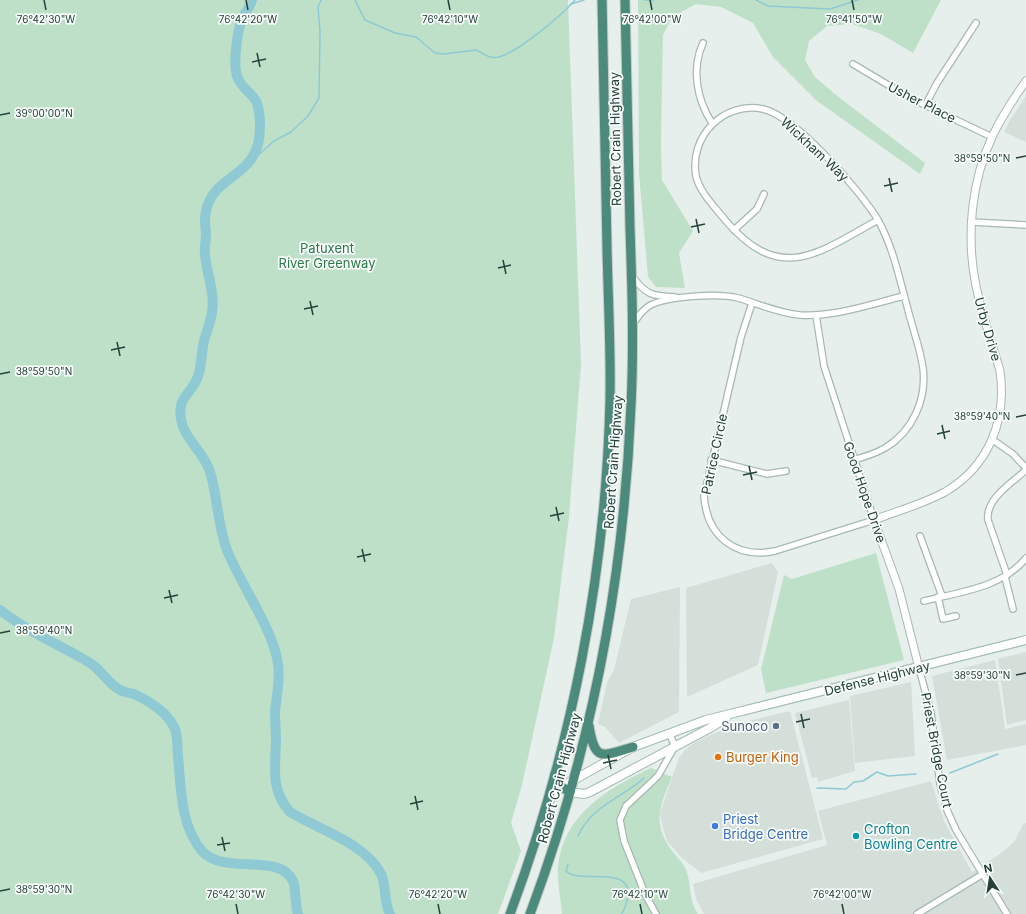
<svg xmlns="http://www.w3.org/2000/svg" width="1026" height="914" font-family="Inter,sans-serif">
<style>
.built{fill:#d4dfda}
.green{fill:#bfe0c8}
.lines{fill:none;stroke-linecap:round;stroke-linejoin:round}
.stream{stroke:#8ec9d4;stroke-width:1.5}
.river{stroke:#8ec9d4;stroke-width:10}
.minor-casing{stroke:#a8b8b2;stroke-width:8}
.tertiary-casing{stroke:#a8b8b2;stroke-width:9}
.secondary-casing{stroke:#a4bbb3;stroke-width:10}
.trunk-casing{stroke:#c2cac8;stroke-width:11}
.minor{stroke:#fff;stroke-width:5.5}
.tertiary{stroke:#fff;stroke-width:7}
.secondary{stroke:#fff;stroke-width:8}
.trunk{stroke:#4c8a7c;stroke-width:9}
.ticks{fill:none;stroke:#24423a;stroke-width:1.5}
.service-dot{fill:#5c6f8a;stroke:#f7fbf9;stroke-width:1.5}
.food-dot{fill:#e8710a;stroke:#f7fbf9;stroke-width:1.5}
.shop-dot{fill:#3f7fe0;stroke:#f7fbf9;stroke-width:1.5}
.culture-dot{fill:#0f9aa8;stroke:#f7fbf9;stroke-width:1.5}
.labels{text-anchor:middle;dominant-baseline:central;stroke-width:3.5;stroke-linejoin:round;paint-order:stroke}
.street-label{font-size:13px;fill:#24423a;stroke:#f7fbf9}
.park-label{font-size:13px;fill:#2d7a4b;stroke:#f7fbf9}
.service-label{font-size:13px;fill:#4e5e75;stroke:#f7fbf9;text-anchor:end}
.food-label{font-size:13px;fill:#c56008;stroke:#f7fbf9;text-anchor:start}
.shop-label{font-size:13px;fill:#366cbe;stroke:#f7fbf9;text-anchor:start}
.culture-label{font-size:13px;fill:#0d838f;stroke:#f7fbf9;text-anchor:start}
.ticks-label{font-size:10px;text-anchor:middle;fill:#24423a;stroke:#f7fbf9;stroke-width:3.5;stroke-linejoin:round;paint-order:stroke}
</style>
<rect width="100%" height="100%" fill="#e6efeb"/>
<!-- built -->
<g class="built">
<polygon points="1026,96 1026,142 1004,132 1009,122"/>
<polygon points="772,563 778,572 758,665 687,697 686,588"/>
<polygon points="680,587 679,712 619,743 605,727 598,724 607,683 614,670 631,599"/>
<polygon points="1026,652 1026,720 1007,725 998,659"/>
<polygon points="995,660 1005,729 1026,724 1026,745 947,760 932,676"/>
<polygon points="911,682 915,756 855,763 850,696"/>
<polygon points="849,700 855,771 818,782 817,777 812,778 795,713"/>
<polygon points="790,711 823,839 701,873 681,857 667,841 663,828 660,813 679,758 686,749 694,743 715,733 749,721"/>
<polygon points="931,781 944,821 972,872 1000,854 1014,842 1023,824 1026,823 1026,914 704,914 696,899 693,884 827,845 818,811"/>
</g>
<!-- green -->
<g class="green">
<polygon points="0,0 568,0 581,364 569,517 554,638 522,785 511,823 521,851 498,914 0,914"/>
<polygon points="638,0 941,0 913,53 881,34 852,24 827,26 809,41 805,60 815,77 836,95 925,163 920,174 817,101 773,57 753,23 721,7 696,4 672,17 663,35 661,143 662,180 693,231 679,253 685,288 656,287 648,277 639,173"/>
<polygon points="876,553 904,660 766,693 761,669 784,575 792,579"/>
<path d="M 651,768 L 672,777 C 662,802 652,819 668,845 C 673,854 682,860 686,870 C 692,885 688,900 698,914 L 562,914 C 561,901 558,887 558,874 C 558,818 606,789 651,768 Z"/>
</g>
<g class="lines">
<!-- stream -->
<g class="stream">
<path d="M 355,0 L 365,20 L 395,33 L 416,37 L 435,53 L 443,54 L 476,50 C 484,54 489,59 499,57 C 518,52 561,16 575,0"/>
<polyline points="644,0 654,0"/>
<polyline points="756,0 768,6 830,9 858,0"/>
<polyline points="571,4 584,0"/>
<polyline points="253,160 274,141 291,132 308,116 319,98 320,32 318,7 321,0"/>
<polyline points="950,773 998,754"/>
<polyline points="817,788 846,789 854,782 863,781 877,772 888,776 916,774"/>
<path d="M 578,836 C 591,806 622,798 644,778"/>
<path d="M 568,864 L 566,871 C 579,887 649,857 622,914"/>
</g>
<!-- river -->
<g class="river">
<path d="M 252,0 C 250,8 245,12 242,19 C 237,32 233,63 237,76 C 240,87 251,92 256,101 C 261,112 261,132 258,144 C 250,176 216,177 207,207 C 204,217 205,224 206,233 C 206,241 204,248 205,255 C 207,275 215,292 212,312 C 211,322 206,332 204,341 C 201,353 202,366 198,376 C 192,395 177,395 181,419 C 184,439 202,450 209,469 C 218,495 217,524 227,550 C 241,585 269,623 277,658 C 281,677 277,692 275,711 C 275,721 276,732 276,742 C 275,768 271,791 290,812 C 318,829 364,843 380,872 C 387,884 383,901 390,914"/>
<path d="M 0,610 C 24,629 51,641 78,656 C 83,659 89,662 93,665 C 103,673 109,684 120,690 C 124,692 129,693 134,694 C 149,701 168,713 175,729 C 178,736 177,747 178,756 C 181,787 180,825 202,851 C 225,877 283,850 294,884 C 296,893 295,904 298,914"/>
</g>
<!-- minor casing -->
<g class="minor-casing">
<g id="minor">
<path d="M 703,43 C 691,69 697,100 712,123"/>
<polyline points="853,64 910,98 992,137"/>
<polyline points="925,106 937,83 976,23"/>
<polyline points="971,222 1026,225"/>
<polyline points="734,230 757,209 764,194"/>
<path d="M 632,276 C 646,295 652,296 675,297"/>
<path d="M 752,303 L 741,337 L 704,496 C 707,537 736,559 775,551 L 874,520 L 824,366 L 816,315"/>
<path d="M 633,324 C 638,317 641,311 649,306 C 666,296 719,293 738,298 C 759,304 778,313 800,315 C 835,317 871,304 904,296"/>
<polyline points="993,440 1013,454 1026,468"/>
<polyline points="711,460 767,474 786,471"/>
<path d="M 853,460 C 864,457 875,454 885,448 C 912,432 927,400 923,368 C 920,347 912,327 907,306 C 899,277 893,247 878,220 C 818,253 781,285 726,221 C 715,207 700,193 696,176 C 689,137 723,101 763,109 C 795,116 861,191 878,220"/>
<polyline points="920,536 942,596"/>
<path d="M 1007,575 L 988,520 C 985,499 1012,483 1026,470"/>
<polyline points="1005,577 1013,609"/>
<polyline points="938,597 943,619 956,616"/>
<path d="M 924,601 C 959,592 1002,588 1026,558"/>
<polyline points="919,668 931,713 940,784 947,810 956,830 1007,914"/>
<polyline points="656,914 645,894 624,841 620,820 626,806 658,776 675,746 669,733"/>
<polyline points="917,914 983,874"/>
</g>
</g>
<!-- tertiary casing -->
<g class="tertiary-casing">
<path id="tertiary" d="M 919,668 L 899,589 L 874,520 C 897,511 923,504 945,492 C 989,466 1007,420 1000,371 C 992,343 982,315 976,286 C 966,237 971,181 993,135 C 1002,116 1014,98 1026,81"/>
</g>
<!-- secondary casing -->
<g class="secondary-casing">
<g id="secondary">
<polyline points="570,792 584,794 590,792 710,728 726,718"/>
<polyline points="549,801 561,787 633,747 706,720 1026,640"/>
</g>
</g>
<!-- trunk casing -->
<g class="trunk-casing">
<g id="trunk">
<path d="M 589,726 C 595,763 602,756 633,747"/>
<path d="M 555,774 C 557,784 561,787 570,792"/>
<path d="M 510,914 C 571,751 606,574 610,400 C 611,349 608,298 607,247 C 605,164 604,82 602,0"/>
<path d="M 530,914 C 591,751 624,578 631,405 C 634,346 632,287 630,228 C 629,152 627,76 625,0"/>
</g>
</g>
<!-- minor -->
<use href="#minor" class="minor"/>
<!-- tertiary -->
<use href="#tertiary" class="tertiary"/>
<!-- secondary -->
<use href="#secondary" class="secondary"/>
<!-- trunk -->
<use href="#trunk" class="trunk"/>
</g>
<!-- ticks -->
<path class="ticks" d="M 44,0 L 46,10M 246,0 L 248,10M 448,0 L 450,10M 650,0 L 652,10M 852,0 L 854,10M 257,53 L 260,67M 252,62 L 266,59M 0,115 L 10,113M 1016,158 L 1026,156M 889,178 L 892,192M 884,186 L 898,183M 696,219 L 699,233M 691,227 L 705,224M 503,260 L 506,274M 498,268 L 511,265M 310,301 L 313,315M 304,309 L 318,306M 117,342 L 120,356M 111,350 L 125,347M 0,374 L 10,372M 1016,417 L 1026,415M 942,425 L 945,439M 937,434 L 950,431M 749,466 L 752,480M 743,475 L 757,472M 556,507 L 559,521M 550,516 L 564,513M 362,549 L 365,562M 357,557 L 371,554M 169,590 L 172,603M 164,598 L 178,595M 0,633 L 10,631M 1016,675 L 1026,673M 801,714 L 804,728M 796,722 L 810,719M 608,755 L 611,769M 603,763 L 617,760M 415,796 L 418,810M 410,804 L 423,801M 222,837 L 225,851M 217,845 L 230,843M 0,891 L 10,889M 236,904 L 238,914M 438,904 L 440,914M 640,904 L 642,914M 842,904 L 844,914"/>
<!-- markers -->
<circle class="service-dot" cx="776" cy="726" r="4"/>
<circle class="food-dot" cx="718" cy="757" r="4"/>
<circle class="shop-dot" cx="715" cy="826" r="4"/>
<circle class="culture-dot" cx="856" cy="836" r="4"/>
<g class="labels">
<!-- street labels -->
<g class="street-label">
<text transform="translate(922 102) rotate(27)">Usher Place</text>
<text transform="translate(615 139) rotate(-91)">Robert Crain Highway</text>
<text transform="translate(815 149) rotate(43)">Wickham Way</text>
<text transform="translate(988 329) rotate(74)">Urby Drive</text>
<text transform="translate(714 454) rotate(-78)">Patrice Circle</text>
<text transform="translate(613 462) rotate(-86)">Robert Crain Highway</text>
<text transform="translate(865 492) rotate(71)">Good Hope Drive</text>
<text transform="translate(877 678) rotate(-14)">Defense Highway</text>
<text transform="translate(937 750) rotate(79)">Priest Bridge Court</text>
<text transform="translate(559 778) rotate(-75)">Robert Crain Highway</text>
</g>
<!-- park labels -->
<g class="park-label">
<text x="327" y="248">Patuxent<tspan x="327" dy="15">River Greenway</tspan></text>
</g>
<!-- service labels -->
<g class="service-label">
<text x="768" y="726">Sunoco</text>
</g>
<!-- food labels -->
<g class="food-label">
<text x="726" y="757">Burger King</text>
</g>
<!-- shop labels -->
<g class="shop-label">
<text x="723" y="819">Priest<tspan x="723" dy="15">Bridge Centre</tspan></text>
</g>
<!-- culture labels -->
<g class="culture-label">
<text x="864" y="829">Crofton<tspan x="864" dy="15">Bowling Centre</tspan></text>
</g>
</g>
<g class="ticks-label">
<text x="46" y="23">76°42'30"W</text>
<text x="248" y="23">76°42'20"W</text>
<text x="450" y="23">76°42'10"W</text>
<text x="652" y="23">76°42'00"W</text>
<text x="854" y="23">76°41'50"W</text>
<text x="44" y="117">39°00'00"N</text>
<text x="982" y="162">38°59'50"N</text>
<text x="44" y="375">38°59'50"N</text>
<text x="982" y="420">38°59'40"N</text>
<text x="44" y="634">38°59'40"N</text>
<text x="982" y="679">38°59'30"N</text>
<text x="44" y="893">38°59'30"N</text>
<text x="236" y="898">76°42'30"W</text>
<text x="438" y="898">76°42'20"W</text>
<text x="640" y="898">76°42'10"W</text>
<text x="842" y="898">76°42'00"W</text>
</g>
<!-- north arrow -->
<g transform="translate(990 878) rotate(348)" stroke="#f7fbf9" stroke-width="3" paint-order="stroke">
<path d="M0-3L7 15L0 10L-7 15Z" fill="#24423a"/>
<text y="-6" font-size="11" font-weight="bold" text-anchor="middle" fill="#24423a">N</text>
</g>
</svg>
